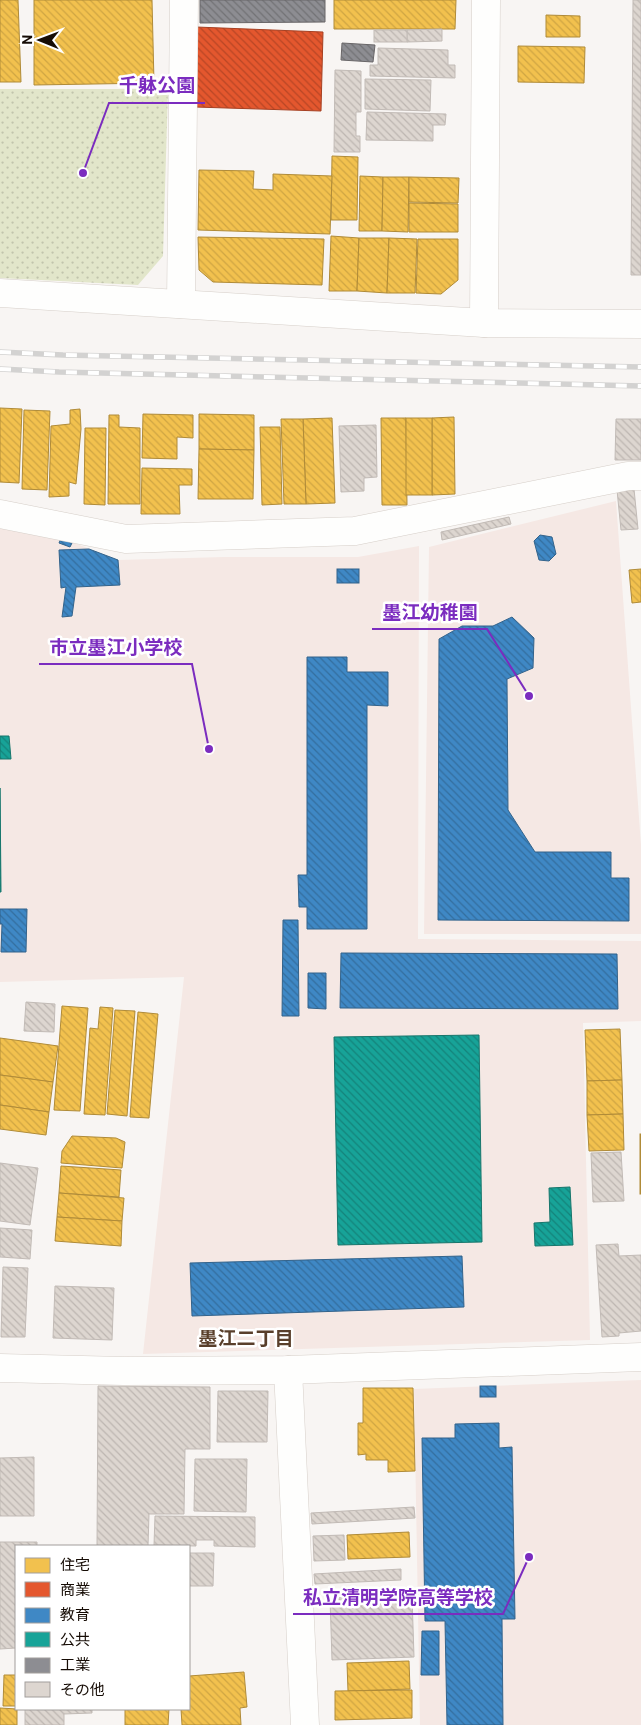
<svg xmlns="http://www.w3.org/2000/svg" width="641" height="1725" font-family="Roboto,'Noto Sans JP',sans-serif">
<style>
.education{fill:#f5e8e4}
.grass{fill:url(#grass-dots)}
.homes{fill:url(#homes-back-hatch);stroke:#b08b38}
.shops{fill:url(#shops-back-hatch);stroke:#a64022}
.schools{fill:url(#schools-back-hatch);stroke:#33638b}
.public{fill:url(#public-back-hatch);stroke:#17766c}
.industry{fill:url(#industry-back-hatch);stroke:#696668}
.building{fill:url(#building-back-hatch);stroke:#c2bbb6}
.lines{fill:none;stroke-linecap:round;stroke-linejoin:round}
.minor-casing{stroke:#d6cfc9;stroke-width:29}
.minor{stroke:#fefefd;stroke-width:28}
.rail-casing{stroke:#d3d2d1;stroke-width:5.5}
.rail{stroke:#fff;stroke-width:4;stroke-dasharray:11;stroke-linecap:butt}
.labels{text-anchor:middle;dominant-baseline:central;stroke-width:5;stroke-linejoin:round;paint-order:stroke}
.neighbourhood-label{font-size:19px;font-weight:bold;fill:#593f2b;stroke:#fff}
.leader{fill:none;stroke:#7b2cbf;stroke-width:2}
.callout-dot{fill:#7b2cbf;stroke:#fff;stroke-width:2}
.callout-label{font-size:19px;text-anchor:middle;font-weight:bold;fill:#7b2cbf;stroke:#fff;stroke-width:5;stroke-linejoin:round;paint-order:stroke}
</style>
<defs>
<pattern id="grass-dots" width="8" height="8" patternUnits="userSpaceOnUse" patternTransform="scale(1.25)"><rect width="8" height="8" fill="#e2e6ca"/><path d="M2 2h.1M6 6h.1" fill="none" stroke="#c1c4ac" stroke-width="1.8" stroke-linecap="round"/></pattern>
<pattern id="homes-back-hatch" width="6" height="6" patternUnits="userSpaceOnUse" patternTransform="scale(1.25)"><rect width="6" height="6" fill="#f2c14e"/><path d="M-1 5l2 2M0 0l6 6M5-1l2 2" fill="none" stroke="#cfa543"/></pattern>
<pattern id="shops-back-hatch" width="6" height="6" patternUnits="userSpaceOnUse" patternTransform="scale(1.25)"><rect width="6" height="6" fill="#e4572e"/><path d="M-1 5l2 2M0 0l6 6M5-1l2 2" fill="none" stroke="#b84625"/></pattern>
<pattern id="schools-back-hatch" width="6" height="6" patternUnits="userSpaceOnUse" patternTransform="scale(1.25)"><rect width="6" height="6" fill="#3f88c5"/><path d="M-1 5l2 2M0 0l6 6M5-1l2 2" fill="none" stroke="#346e9e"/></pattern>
<pattern id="public-back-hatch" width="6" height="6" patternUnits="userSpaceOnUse" patternTransform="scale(1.25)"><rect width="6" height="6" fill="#17a398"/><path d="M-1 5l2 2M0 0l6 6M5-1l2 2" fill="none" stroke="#14837a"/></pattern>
<pattern id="industry-back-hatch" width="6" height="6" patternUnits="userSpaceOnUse" patternTransform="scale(1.25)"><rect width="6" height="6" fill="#8d8d92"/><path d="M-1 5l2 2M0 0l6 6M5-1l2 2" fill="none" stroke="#727275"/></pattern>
<pattern id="building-back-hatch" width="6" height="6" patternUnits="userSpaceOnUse" patternTransform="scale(1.25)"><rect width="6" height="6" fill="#ddd6d0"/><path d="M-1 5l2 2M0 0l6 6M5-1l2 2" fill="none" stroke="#bdb6b1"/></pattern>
</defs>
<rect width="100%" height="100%" fill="#f8f5f3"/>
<!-- education -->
<g class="education">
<polygon points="616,501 641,845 641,934 424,934 429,547"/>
<polygon points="0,521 35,528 119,560 223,557 358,557 419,546 418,939 641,941 641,1021 583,1023 590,1340 143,1354 184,977 0,982"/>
<polygon points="641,1380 641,1725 420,1725 414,1389"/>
</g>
<!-- grass -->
<polygon class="grass" points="0,89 168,89 163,256 138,285 0,278"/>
<!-- homes -->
<g class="homes">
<polygon points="0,0 18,0 21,82 0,82"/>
<polygon points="34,0 152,0 154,83 34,85"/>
<polygon points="334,0 456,0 455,29 334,29"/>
<polygon points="546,15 580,16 580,37 546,37"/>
<polygon points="518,46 585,47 584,83 518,82"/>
<polygon points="332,156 358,157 357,220 331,220"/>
<polygon points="199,170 254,171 253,189 273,190 273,174 332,176 330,234 198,230"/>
<polygon points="360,176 383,177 382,231 359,231"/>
<polygon points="383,177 409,177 408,232 382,231"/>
<polygon points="409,177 459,178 458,203 409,202"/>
<polygon points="409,203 458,204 458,232 409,232"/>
<polygon points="331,236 359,238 357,291 329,291"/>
<polygon points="198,237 324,239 322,285 213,282 199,270"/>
<polygon points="359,238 389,238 387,293 357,291"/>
<polygon points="389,238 417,239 415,293 387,293"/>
<polygon points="418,239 458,239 458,280 441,294 416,293"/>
<polygon points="0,408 22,409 19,483 0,482"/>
<polygon points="80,409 81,429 76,484 69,482 69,496 49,497 51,426 70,424 70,410"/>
<polygon points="24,410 50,411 47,490 22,489"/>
<polygon points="143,414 193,415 193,438 177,437 177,459 142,458"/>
<polygon points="199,414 254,415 254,450 199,449"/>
<polygon points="109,415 119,415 119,427 140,428 140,504 108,504"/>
<polygon points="454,417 455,494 432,495 432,418"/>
<polygon points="332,418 335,503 306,504 303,419"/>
<polygon points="381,418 406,418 407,505 382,505"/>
<rect x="406" y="418" width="26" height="77"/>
<polygon points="281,419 303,419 306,504 284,504"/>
<polygon points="260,427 280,427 282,504 262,505"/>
<polygon points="85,428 106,428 105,505 84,504"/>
<polygon points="199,449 254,450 253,499 198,499"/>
<polygon points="142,468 192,469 192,485 179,485 180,514 141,514"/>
<polygon points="641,569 641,602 632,603 629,570"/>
<polygon points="62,1006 88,1008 80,1111 54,1110"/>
<polygon points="100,1007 113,1008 105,1115 84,1114 90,1028 98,1029"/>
<polygon points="115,1010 135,1011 127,1116 107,1114"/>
<polygon points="138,1012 158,1014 149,1118 130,1117"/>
<polygon points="620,1029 622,1080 587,1081 585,1030"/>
<polygon points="0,1038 58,1046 53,1082 0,1075"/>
<polygon points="0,1075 53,1082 49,1112 0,1105"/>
<polygon points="622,1080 623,1114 587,1115 587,1081"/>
<polygon points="0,1105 49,1112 46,1135 0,1129"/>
<polygon points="623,1114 624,1150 589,1151 587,1115"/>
<rect x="640" y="1134" width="1" height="60"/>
<polygon points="72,1136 116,1138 125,1142 122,1168 61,1163 62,1151"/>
<polygon points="61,1166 121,1170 119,1197 59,1193"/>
<polygon points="59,1193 124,1198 122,1221 57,1217"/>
<polygon points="57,1217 122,1221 121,1246 55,1241"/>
<polygon points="363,1388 413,1388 415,1471 388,1472 388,1460 366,1460 366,1454 358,1455 358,1423 363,1423"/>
<polygon points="409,1532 410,1557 348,1559 347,1535"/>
<polygon points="409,1661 410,1689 348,1691 347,1663"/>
<polygon points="244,1672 247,1707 240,1708 241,1725 182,1725 181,1709 189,1709 189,1676"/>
<polygon points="4,1675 16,1675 16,1706 3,1706"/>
<polygon points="412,1690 412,1718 335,1720 335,1691"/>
<polygon points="0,1708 17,1709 17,1725 0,1725"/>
<polygon points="125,1709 169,1709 168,1725 125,1725"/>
</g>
<!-- shops -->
<polygon class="shops" points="196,27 323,32 321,111 195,107"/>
<!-- schools -->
<g class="schools">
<polygon points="540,535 552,537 556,554 549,561 539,560 534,541"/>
<polygon points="62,536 73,541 70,547 59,543"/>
<polygon points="89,549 118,560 120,585 76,587 72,616 62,617 66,587 61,588 59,550"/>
<rect x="337" y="569" width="22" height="14"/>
<polygon points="512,617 534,638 533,668 507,679 508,810 535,852 611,852 611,878 629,878 629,921 438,920 439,639 462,626 493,626"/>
<polygon points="307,657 347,657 347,672 388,672 388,706 367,705 367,929 307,929 307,907 299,907 298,875 307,875"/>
<polygon points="0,909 27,909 26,952 1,952 2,924 0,924"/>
<polygon points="283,920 298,920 299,1016 282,1016"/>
<polygon points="341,953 617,954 618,1009 340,1008"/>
<polygon points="308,973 326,973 326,1009 308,1008"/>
<polygon points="462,1256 464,1307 192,1316 190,1263"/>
<rect x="480" y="1386" width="16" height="11"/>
<polygon points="499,1423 499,1448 512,1447 515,1619 502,1619 503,1725 447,1725 445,1621 425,1621 422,1438 455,1438 455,1424"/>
<polygon points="422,1631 439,1631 439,1675 421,1675"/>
</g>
<!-- public -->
<g class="public">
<polygon points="0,736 9,736 11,759 0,759"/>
<polygon points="0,788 1,892 0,892"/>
<polygon points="479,1035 482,1242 338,1245 334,1037"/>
<polygon points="570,1187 573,1245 535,1246 534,1223 550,1222 549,1188"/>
</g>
<!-- industry -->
<g class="industry">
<polygon points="200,0 325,0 325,22 200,23"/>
<polygon points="342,43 375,45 373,62 341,60"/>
</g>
<!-- building -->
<g class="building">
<polygon points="633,0 641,0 641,275 631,275"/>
<polygon points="442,29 442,41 407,42 407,30"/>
<rect x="374" y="30" width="33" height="12"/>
<polygon points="378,48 448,50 448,65 455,65 455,78 370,76 370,65 378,65"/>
<polygon points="335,70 361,71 361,112 356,112 356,136 360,136 360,152 334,152"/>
<polygon points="365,79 431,80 430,111 365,109"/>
<polygon points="367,112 446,114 445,125 433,125 433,141 366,140"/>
<polygon points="616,419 641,419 641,460 615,460"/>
<polygon points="376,425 377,477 364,478 364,491 341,492 339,426"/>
<polygon points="634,489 638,529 621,530 617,490"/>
<polygon points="509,517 511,524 442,540 441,532"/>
<polygon points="26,1002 55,1004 54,1032 24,1031"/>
<polygon points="621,1152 624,1201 593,1202 591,1153"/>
<polygon points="0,1163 38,1168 30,1225 0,1221"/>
<polygon points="0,1228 32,1230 30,1259 0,1257"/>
<polygon points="618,1244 619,1256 641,1255 641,1331 619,1333 619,1336 602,1337 596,1245"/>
<polygon points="3,1267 28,1268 25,1337 1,1337"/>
<polygon points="55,1286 114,1288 112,1340 53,1338"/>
<polygon points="98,1386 210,1387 210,1449 185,1449 184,1514 149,1514 148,1546 97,1546"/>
<polygon points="218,1391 268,1391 267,1442 217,1442"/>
<polygon points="34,1457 34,1516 0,1516 0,1458"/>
<polygon points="195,1459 247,1459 246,1512 194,1511"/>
<polygon points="414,1507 415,1518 312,1524 311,1513"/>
<polygon points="155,1516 255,1517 255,1547 214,1546 214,1540 196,1540 196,1546 154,1545"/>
<polygon points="344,1535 345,1560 314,1561 313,1536"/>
<polygon points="0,1542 37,1542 37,1546 16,1546 16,1648 0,1649"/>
<polygon points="189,1553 214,1553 213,1586 189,1586"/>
<polygon points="401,1569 401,1580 315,1584 314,1574"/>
<polygon points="412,1596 414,1657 332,1660 330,1598"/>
<polygon points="25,1709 92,1709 92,1713 64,1714 64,1725 25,1725"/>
</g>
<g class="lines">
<!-- minor casing -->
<g class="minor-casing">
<g id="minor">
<polyline points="0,293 484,323 641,324"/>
<polyline points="181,304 184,0"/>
<polyline points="484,323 486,0"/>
<polyline points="0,514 126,539 355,531 628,476 641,476"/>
<polyline points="0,1368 124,1371 288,1370 641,1357"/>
<polyline points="288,1370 305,1725"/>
</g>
</g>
<!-- minor -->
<use href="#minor" class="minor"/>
<!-- rail casing -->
<g class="rail-casing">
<g id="rail">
<polyline points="0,352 63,355 641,367"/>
<polyline points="0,369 59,372 641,386"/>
</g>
</g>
<!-- rail -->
<use href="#rail" class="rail"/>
</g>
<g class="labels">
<!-- neighbourhood labels -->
<g class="neighbourhood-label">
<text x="246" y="1338">墨江二丁目</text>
</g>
</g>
<!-- callouts -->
<path class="leader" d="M83 173L109 103H205M529 696L487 629H372M209 749L192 664H39M529 1557L503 1614H293"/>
<g class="callout-dot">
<circle cx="83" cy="173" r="5"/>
<circle cx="529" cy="696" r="5"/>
<circle cx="209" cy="749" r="5"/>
<circle cx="529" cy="1557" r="5"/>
</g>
<g class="callout-label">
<text x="157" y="92">千躰公園</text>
<text x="430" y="619">墨江幼稚園</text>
<text x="116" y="654">市立墨江小学校</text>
<text x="398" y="1604">私立清明学院高等学校</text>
</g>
<!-- legend -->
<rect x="15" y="1545" width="175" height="165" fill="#ffffff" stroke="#a29e9b"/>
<rect x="25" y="1558" width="25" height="15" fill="#f2c14e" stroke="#a29e9b"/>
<text x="60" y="1570" font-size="15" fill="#160c05">住宅</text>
<rect x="25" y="1582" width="25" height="15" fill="#e4572e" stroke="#a29e9b"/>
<text x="60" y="1595" font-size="15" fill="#160c05">商業</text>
<rect x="25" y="1608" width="25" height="15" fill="#3f88c5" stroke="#a29e9b"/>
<text x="60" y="1620" font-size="15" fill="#160c05">教育</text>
<rect x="25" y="1632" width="25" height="15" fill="#17a398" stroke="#a29e9b"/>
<text x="60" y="1645" font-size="15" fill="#160c05">公共</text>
<rect x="25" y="1658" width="25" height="15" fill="#8d8d92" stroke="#a29e9b"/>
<text x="60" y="1670" font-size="15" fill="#160c05">工業</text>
<rect x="25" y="1682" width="25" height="15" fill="#ddd6d0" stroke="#a29e9b"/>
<text x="60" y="1695" font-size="15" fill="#160c05">その他</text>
<!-- north arrow -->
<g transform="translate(40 40) rotate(271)" stroke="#ffffff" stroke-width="4" paint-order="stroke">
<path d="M0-4L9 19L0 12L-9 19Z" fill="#160c05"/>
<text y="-8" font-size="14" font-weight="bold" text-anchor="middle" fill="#160c05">N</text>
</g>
</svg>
